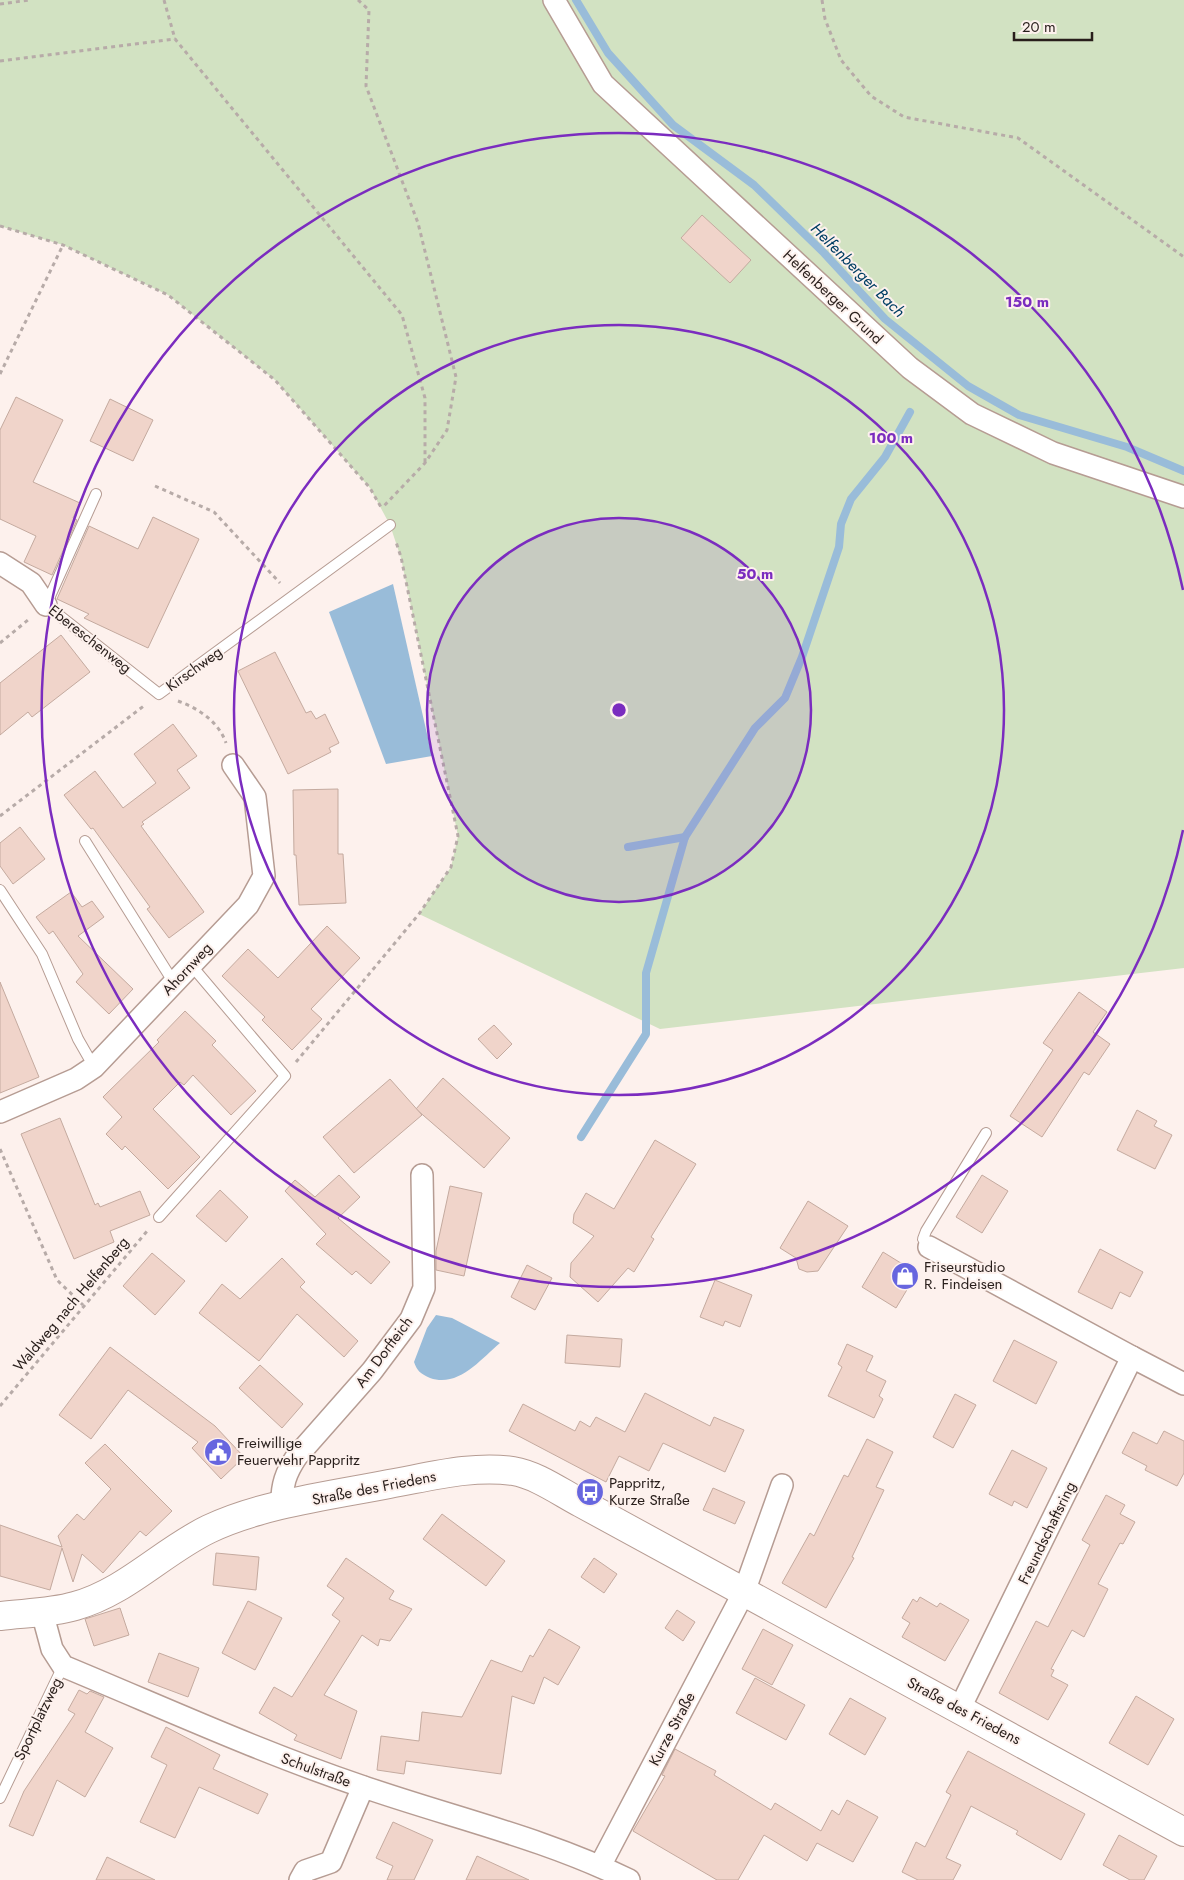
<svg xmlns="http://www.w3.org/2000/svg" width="1184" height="1880" font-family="Jost,sans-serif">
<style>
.green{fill:#d2e2c2}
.water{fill:#99bcd9}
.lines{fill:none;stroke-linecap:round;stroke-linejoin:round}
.stream{stroke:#99bcd9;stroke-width:8}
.building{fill:#f0d4ca;stroke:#c4aa9f}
.lane-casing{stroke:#b69c93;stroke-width:12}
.street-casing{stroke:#b69c93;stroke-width:24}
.secondary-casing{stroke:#b69c93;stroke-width:30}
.path{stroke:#b7aba8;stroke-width:3;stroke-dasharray:4 4;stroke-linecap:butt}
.lane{stroke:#fff;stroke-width:10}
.street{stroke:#fff;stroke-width:21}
.secondary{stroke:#fff;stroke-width:28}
.ring{fill:none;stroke:#7b2cbf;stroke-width:2.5}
.labels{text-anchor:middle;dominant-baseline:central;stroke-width:4;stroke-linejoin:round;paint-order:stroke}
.street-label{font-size:15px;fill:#281e1b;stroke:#fdf1ed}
.poi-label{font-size:15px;fill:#281e1b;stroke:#fdf1ed;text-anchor:start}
.water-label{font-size:16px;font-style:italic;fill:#013e64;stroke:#fdf1ed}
.centre{fill:#7b2cbf;stroke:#fdf1ed;stroke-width:2.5}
.ring-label{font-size:15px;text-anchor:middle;font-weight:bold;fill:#7b2cbf;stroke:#fdf1ed;stroke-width:4;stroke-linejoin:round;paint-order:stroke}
</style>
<rect width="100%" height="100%" fill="#fdf1ed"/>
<!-- green -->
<polygon class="green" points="0,0 1184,0 1184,968 660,1029 419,914 451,867 458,836 401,558 390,525 370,488 275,380 168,295 63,245 0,226"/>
<!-- water -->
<g class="water">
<polygon points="393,584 432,756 386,764 329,612"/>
<path d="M 436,1315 L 452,1318 L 500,1343 C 480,1360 458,1388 430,1378 C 421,1374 417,1371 414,1362 L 427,1328 Z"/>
</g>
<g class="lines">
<!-- stream -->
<g class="stream">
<polyline points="576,0 608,53 673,125 754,185 824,253 885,319 968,386 1019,415 1127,447 1184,471"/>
<polyline points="628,847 685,837"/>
<polyline points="581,1137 646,1034 646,973 685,837 755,728 785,698 802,657 839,547 841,524 851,499 885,457 910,412"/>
</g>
</g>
<!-- building -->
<g class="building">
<polygon points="702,215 751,260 730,283 681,238"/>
<polygon points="16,397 63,420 33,482 80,503 73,518 77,520 52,575 24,562 36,536 0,519 0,430"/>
<polygon points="110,399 153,420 133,461 90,441"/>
<polygon points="153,517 199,539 148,648 84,618 89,614 57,599 89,526 138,549"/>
<polygon points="61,635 90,672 32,717 28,712 0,735 0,683"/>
<polygon points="275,652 306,713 311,711 316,719 325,714 339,743 329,748 331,752 288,774 238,671"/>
<polygon points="173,724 197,756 177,770 190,788 142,822 144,824 141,826 204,912 169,938 147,909 150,907 93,828 91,829 64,795 95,771 123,808 156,783 134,754"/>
<polygon points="338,789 338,854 343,854 346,903 299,905 296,855 294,855 293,790"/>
<polygon points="20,827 45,859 13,884 0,866 0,843"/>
<polygon points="71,892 82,907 92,901 104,917 78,936 133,989 109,1014 76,982 83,974 53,931 49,934 36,917"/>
<polygon points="327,926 360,958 311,1009 322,1019 292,1050 262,1020 265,1017 222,976 248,949 278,978"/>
<polygon points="0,982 39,1077 0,1093"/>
<polygon points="1079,992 1107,1012 1093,1032 1110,1044 1089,1075 1084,1072 1042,1137 1010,1116 1053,1050 1043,1043"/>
<polygon points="185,1011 216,1041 212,1045 256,1091 231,1115 193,1075 184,1085 180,1082 153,1109 200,1157 168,1189 125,1146 122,1150 106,1134 122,1117 103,1097 159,1042 157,1040"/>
<polygon points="494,1025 512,1044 497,1059 478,1039"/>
<polygon points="443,1078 510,1138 484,1168 416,1109"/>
<polygon points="390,1079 422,1115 354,1173 323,1137"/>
<polygon points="1137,1110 1157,1121 1154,1126 1172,1135 1155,1169 1117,1150"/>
<polygon points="60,1118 95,1205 98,1203 100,1207 140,1191 150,1215 110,1231 114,1242 74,1259 21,1134"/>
<polygon points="655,1140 696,1164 651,1237 654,1239 634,1272 628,1268 598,1302 570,1277 571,1263 594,1236 573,1223 574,1214 586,1193 614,1209"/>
<polygon points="339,1175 360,1197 338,1218 390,1262 371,1284 356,1271 352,1275 316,1244 326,1234 285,1191 295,1180 315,1197"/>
<polygon points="982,1175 1008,1191 982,1233 956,1217"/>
<polygon points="450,1186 482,1193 464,1276 436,1270 436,1251"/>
<polygon points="220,1190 248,1217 226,1242 196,1216"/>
<polygon points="808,1201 848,1226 818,1271 807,1272 799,1269 796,1258 780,1248"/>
<polygon points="1100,1249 1143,1272 1130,1297 1120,1292 1112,1309 1078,1292"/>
<polygon points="883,1252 917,1273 896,1308 862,1287"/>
<polygon points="152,1253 185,1281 155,1315 123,1286"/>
<polygon points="282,1258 305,1282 300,1287 358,1341 344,1357 297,1314 259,1361 199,1313 222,1284 240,1299"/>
<polygon points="527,1265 552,1278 535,1310 511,1297"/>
<polygon points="715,1280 752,1295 740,1327 725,1321 723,1326 700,1317"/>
<polygon points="567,1335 622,1339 620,1367 565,1363"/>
<polygon points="1014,1340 1057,1362 1036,1404 993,1381"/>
<polygon points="847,1344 873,1356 866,1371 886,1381 879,1396 883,1399 874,1418 828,1396 842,1367 838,1364"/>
<polygon points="110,1347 215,1426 244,1457 221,1479 192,1448 198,1442 128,1390 91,1439 59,1415"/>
<polygon points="260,1365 303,1404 282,1428 239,1388"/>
<polygon points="645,1393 710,1426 714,1417 744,1430 725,1472 663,1443 649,1471 619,1456 606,1482 509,1431 523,1404 575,1431 580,1421 590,1427 596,1417 625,1432"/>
<polygon points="955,1394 976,1405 953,1448 933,1437"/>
<polygon points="1164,1431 1184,1441 1184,1473 1177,1486 1145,1470 1147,1466 1122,1453 1133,1432 1157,1444"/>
<polygon points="867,1439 893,1452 876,1487 884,1490 852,1557 854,1558 826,1608 782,1583 810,1533 814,1536 844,1475 848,1477"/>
<polygon points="105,1444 172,1511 146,1536 140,1531 103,1573 82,1554 73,1582 62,1548 50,1590 0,1576 0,1525 62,1547 58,1536 77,1514 84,1520 111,1489 85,1463"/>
<polygon points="1012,1450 1047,1468 1027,1508 1014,1501 1012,1506 989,1494"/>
<polygon points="713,1488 745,1502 735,1524 703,1510"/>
<polygon points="1106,1495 1125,1505 1120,1514 1135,1522 1123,1544 1120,1543 1098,1584 1108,1589 1084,1637 1072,1630 1051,1669 1054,1670 1051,1676 1068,1685 1048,1720 999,1693 1036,1621 1048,1627 1090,1545 1082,1540"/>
<polygon points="442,1514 505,1561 486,1586 423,1539"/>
<polygon points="216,1553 259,1557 256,1590 213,1585"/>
<polygon points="346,1558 394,1591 389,1599 412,1609 390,1641 380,1639 378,1646 362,1635 324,1695 357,1711 341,1759 294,1740 297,1735 259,1713 274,1687 292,1697 340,1621 332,1615 344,1598 327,1586"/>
<polygon points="594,1558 617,1574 604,1593 581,1577"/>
<polygon points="920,1597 937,1607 940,1603 969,1620 945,1661 902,1637 910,1623 902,1618 913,1599 917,1602"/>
<polygon points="248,1601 282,1618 255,1670 222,1653"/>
<polygon points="120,1608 129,1635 94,1646 85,1619"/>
<polygon points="677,1610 695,1622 683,1641 665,1628"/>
<polygon points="549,1629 580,1647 558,1685 544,1677 534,1704 512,1696 501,1774 406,1761 404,1774 377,1770 381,1736 419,1741 422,1712 462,1717 491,1660 522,1672 530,1655 533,1657"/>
<polygon points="763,1629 793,1645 772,1685 742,1669"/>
<polygon points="159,1653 199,1668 188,1697 148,1682"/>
<polygon points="755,1678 805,1705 786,1740 736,1713"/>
<polygon points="79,1690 87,1694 90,1691 104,1697 85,1732 113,1748 85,1797 57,1780 33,1836 9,1826 24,1791 75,1714 68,1710"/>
<polygon points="1136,1696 1174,1719 1148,1765 1109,1743"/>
<polygon points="850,1698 886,1718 865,1755 829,1734"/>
<polygon points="166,1727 220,1755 213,1769 268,1794 258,1814 199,1787 175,1838 140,1822 167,1765 151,1757"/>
<polygon points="675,1749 716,1771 714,1775 771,1810 775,1803 821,1831 832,1810 839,1815 847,1800 878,1817 853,1862 817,1843 807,1861 764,1835 738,1880 717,1880 633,1831 665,1776 662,1775"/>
<polygon points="968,1751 1085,1814 1061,1860 1016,1834 1018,1831 971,1806 946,1858 961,1865 953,1880 918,1880 902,1872 916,1842 925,1847 951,1795 946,1792"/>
<polygon points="393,1822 433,1840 414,1880 387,1880 393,1866 376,1858"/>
<polygon points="1119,1835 1157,1856 1144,1880 1130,1880 1103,1865"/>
<polygon points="477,1856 529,1880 466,1880"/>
<polygon points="107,1857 155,1880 96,1880"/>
</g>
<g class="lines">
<!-- lane casing -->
<g class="lane-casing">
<g id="lane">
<polyline points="96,494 46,605 159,694 390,525"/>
<polyline points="85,841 174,983"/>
<polyline points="0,890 42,954 78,1039 94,1067"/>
<polyline points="159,1217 285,1076 191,965"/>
<polyline points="929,1247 923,1239 926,1231 986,1133"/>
<polyline points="0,1798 63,1666"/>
</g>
</g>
<!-- street casing -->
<g class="street-casing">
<g id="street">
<polyline points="554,0 603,84 910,368 972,414 1053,453 1184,497"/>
<polyline points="0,563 31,583 46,605"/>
<polyline points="0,1112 76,1079 94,1067 248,905 264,876 255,797 233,765"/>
<polyline points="929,1247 1132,1357"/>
<path d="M 282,1506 C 281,1486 286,1472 297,1456 L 372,1371 L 411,1319 L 424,1288 L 422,1175"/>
<path d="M 42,1612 L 52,1649 L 63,1666 C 162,1707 260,1752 361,1786 C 450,1817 544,1838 629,1880"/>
<polyline points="960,1708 1132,1357 1184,1384"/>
<polyline points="600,1866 744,1592 782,1485"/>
<polyline points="300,1880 305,1871 331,1862 363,1787"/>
</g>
</g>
<!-- secondary casing -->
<g class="secondary-casing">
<path id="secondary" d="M 0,1616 C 25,1613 51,1613 75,1606 C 126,1592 163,1551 209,1529 C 261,1504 333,1495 389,1484 C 429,1477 472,1465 513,1471 C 537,1475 560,1492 581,1503 L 1184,1832"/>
</g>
<!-- path -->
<g class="path">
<polyline points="164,0 175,39"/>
<polyline points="358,0 369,10 366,86 418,223 456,377 447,430 425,463 382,508"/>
<polyline points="822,0 825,19 841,60 871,96 904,117 1018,138 1184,257"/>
<polyline points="0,4 30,0"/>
<polyline points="0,61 175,39 402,315 425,398 425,463"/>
<polyline points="0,226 63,245 168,295 275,380 370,488 382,509"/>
<polyline points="0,374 63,245"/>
<polyline points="155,486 214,512 280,583"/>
<polyline points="0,643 28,620"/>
<path d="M 178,701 C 198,708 219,722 226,743"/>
<polyline points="0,816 145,705"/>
<polyline points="296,1062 419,914 451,867 458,836 401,557 396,542"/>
<polyline points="0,1149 57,1280 83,1305"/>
<polyline points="0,1406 148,1230"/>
</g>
<!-- lane -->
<use href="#lane" class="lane"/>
<!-- street -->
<use href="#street" class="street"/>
<!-- secondary -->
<use href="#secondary" class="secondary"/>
</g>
<!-- distance rings -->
<circle cx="619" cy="710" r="192" fill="#7b2cbf" fill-opacity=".12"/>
<g class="ring">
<circle cx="619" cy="710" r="192"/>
<circle cx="619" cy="710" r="385"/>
<path d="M1183 830A577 577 0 1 1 1183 590"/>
</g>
<!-- icons -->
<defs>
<g id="shop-disc" transform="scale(1.4375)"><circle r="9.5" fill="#6766df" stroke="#fdf1ed"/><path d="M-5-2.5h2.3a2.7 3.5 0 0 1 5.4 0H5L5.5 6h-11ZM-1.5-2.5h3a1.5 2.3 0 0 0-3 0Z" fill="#fff"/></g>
<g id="civic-disc" transform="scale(1.4375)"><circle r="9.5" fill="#6766df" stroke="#fdf1ed"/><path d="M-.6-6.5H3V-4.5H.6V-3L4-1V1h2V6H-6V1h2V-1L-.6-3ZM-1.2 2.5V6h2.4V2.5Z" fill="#fff"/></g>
<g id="bus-disc" transform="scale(1.4375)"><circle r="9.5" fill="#6766df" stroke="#fdf1ed"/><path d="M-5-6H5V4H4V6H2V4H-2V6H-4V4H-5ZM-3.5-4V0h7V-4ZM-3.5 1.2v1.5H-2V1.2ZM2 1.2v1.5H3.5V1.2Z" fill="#fff"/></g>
</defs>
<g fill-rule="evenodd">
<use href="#shop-disc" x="905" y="1276"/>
<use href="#civic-disc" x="218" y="1452"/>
<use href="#bus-disc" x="590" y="1492"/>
</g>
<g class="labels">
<!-- street labels -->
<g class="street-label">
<text transform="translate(833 297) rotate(43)">Helfenberger Grund</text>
<text transform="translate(90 639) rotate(38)">Ebereschenweg</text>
<text transform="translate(194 669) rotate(-36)">Kirschweg</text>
<text transform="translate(187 969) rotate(-47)">Ahornweg</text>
<text transform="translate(71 1304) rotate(-50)">Waldweg nach Helfenberg</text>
<text transform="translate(384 1352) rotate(-53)">Am Dorfteich</text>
<text transform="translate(374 1488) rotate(-11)">Straße des Friedens</text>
<text transform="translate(1047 1533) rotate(-64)">Freundschaftsring</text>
<text transform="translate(964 1711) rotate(28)">Straße des Friedens</text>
<text transform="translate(38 1719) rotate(-64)">Sportplatzweg</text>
<text transform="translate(672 1729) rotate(-62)">Kurze Straße</text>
<text transform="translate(316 1770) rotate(20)">Schulstraße</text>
</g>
<!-- poi labels -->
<g class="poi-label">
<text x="924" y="1267">Friseurstudio<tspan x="924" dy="17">R. Findeisen</tspan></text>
<text x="237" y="1443">Freiwillige<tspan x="237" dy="17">Feuerwehr Pappritz</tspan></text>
<text x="609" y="1483">Pappritz,<tspan x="609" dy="17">Kurze Straße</tspan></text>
</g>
<!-- water labels -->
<g class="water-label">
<text transform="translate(858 270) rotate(45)">Helfenberger Bach</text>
</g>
</g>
<circle cx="619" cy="710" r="8" class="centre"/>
<g class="ring-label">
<text x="1027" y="307">150 m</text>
<text x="891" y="443">100 m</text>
<text x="755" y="579">50 m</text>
</g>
<!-- scale -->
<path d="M1014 32v8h78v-8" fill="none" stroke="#281e1b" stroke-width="2.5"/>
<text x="1022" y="32" font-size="15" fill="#281e1b" stroke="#fdf1ed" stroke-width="4" paint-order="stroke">20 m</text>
</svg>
